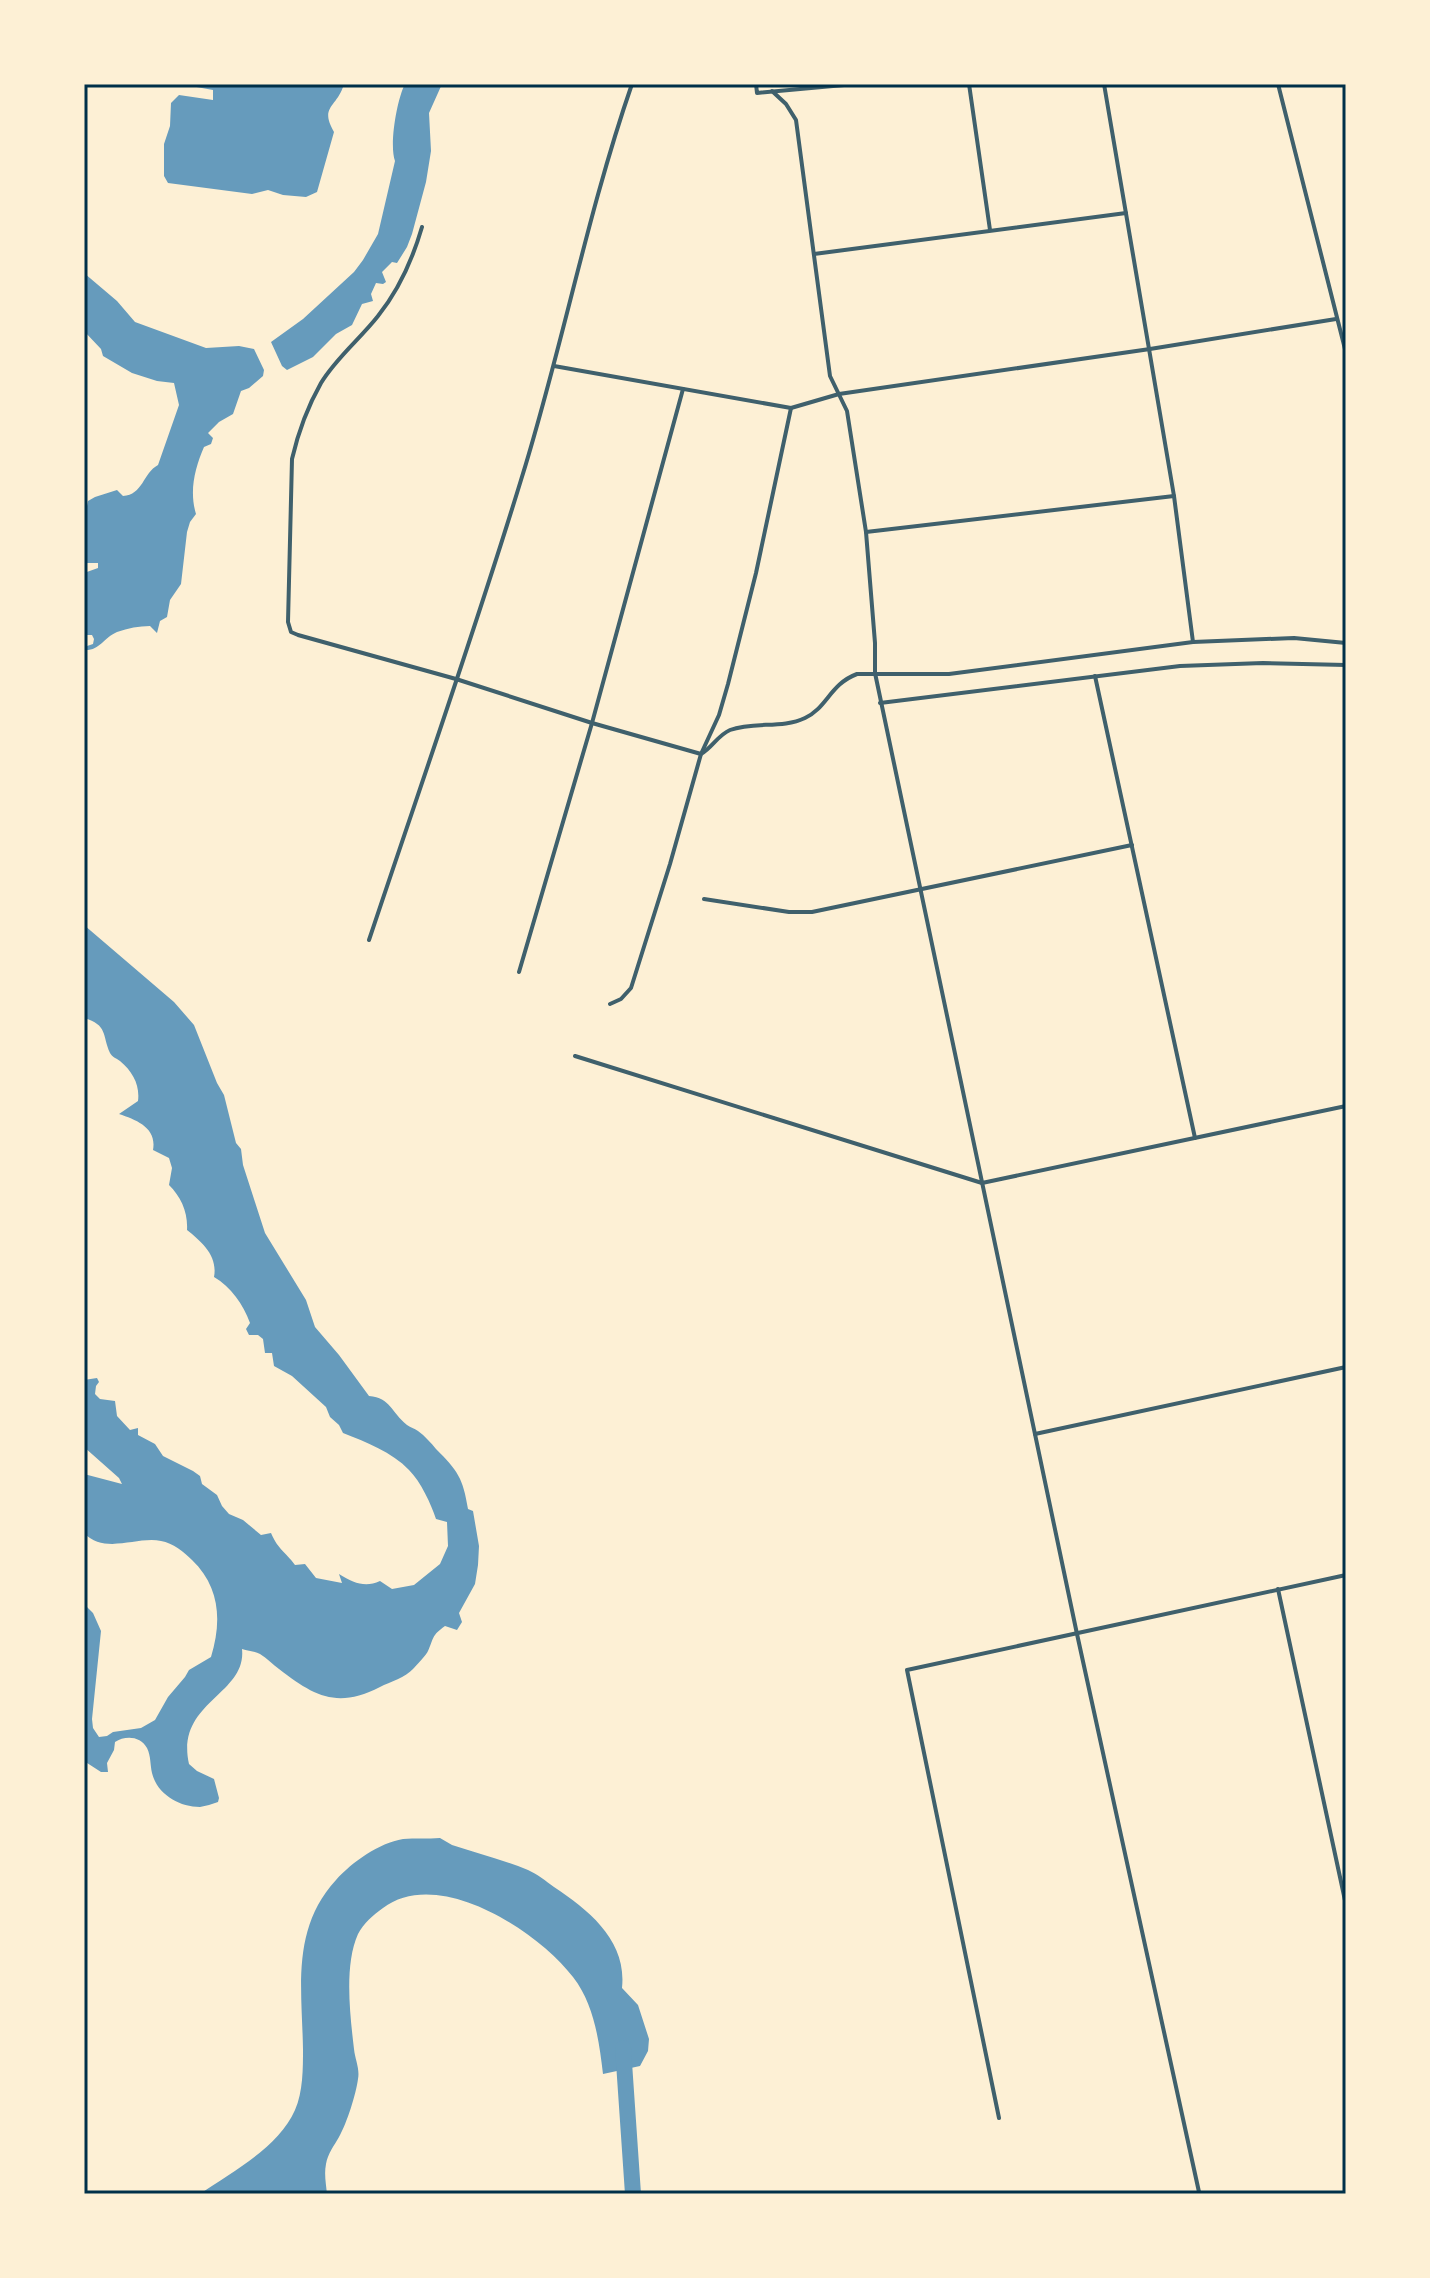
<svg xmlns="http://www.w3.org/2000/svg" width="1430" height="2278" font-family="'IBM Plex Sans',sans-serif">
<style>
.water{fill:#669bbc}
.lines{fill:none;stroke-linecap:round;stroke-linejoin:round}
.river{stroke:#669bbc;stroke-width:16}
.minor{stroke:#3f606c;stroke-width:4}
.neatline{fill:none;stroke:#003049;stroke-width:3}
</style>
<rect width="100%" height="100%" fill="#fdf0d5"/>
<!-- water -->
<g class="water">
<path d="M 180,84 L 344,84 C 337,108 319,106 334,132 L 317,192 L 306,197 L 283,195 L 268,190 L 252,194 L 168,183 L 164,176 L 164,144 L 170,126 L 171,103 L 179,95 L 213,100 L 213,90 Z"/>
<path d="M 405,84 L 442,84 L 429,113 L 431,151 L 426,182 L 412,234 L 407,247 L 397,263 L 392,262 L 382,272 L 386,282 L 383,284 L 376,283 L 371,294 L 373,301 L 362,304 L 352,325 L 336,334 L 313,357 L 287,370 L 282,366 L 271,342 L 303,319 L 354,272 L 363,260 L 378,234 L 395,161 C 389,145 397,99 405,84 Z"/>
<path d="M 84,273 L 117,301 L 135,322 L 206,348 L 239,346 L 254,349 L 264,370 L 263,376 L 249,388 L 241,391 L 233,414 L 219,422 L 208,433 L 213,438 L 211,444 L 204,447 C 195,468 189,491 196,514 L 190,522 L 187,532 L 181,584 L 170,600 L 167,617 L 160,621 L 157,633 L 150,626 C 139,626 128,628 117,632 C 103,638 100,651 84,650 L 84,647 L 93,644 L 94,639 L 92,635 L 84,635 L 84,573 L 98,568 L 98,563 L 84,563 L 84,511 L 86,511 L 88,501 L 95,497 L 117,490 L 123,496 C 143,495 143,473 158,465 L 179,405 L 174,383 L 157,381 L 132,373 L 103,356 L 101,349 L 84,331 Z"/>
<path d="M 84,925 L 174,1002 L 194,1025 L 217,1083 L 224,1095 L 236,1143 L 241,1149 L 243,1165 L 265,1233 L 306,1300 L 315,1327 L 339,1355 L 369,1396 C 391,1398 391,1412 407,1425 C 411,1428 414,1428 418,1431 C 425,1436 431,1443 436,1449 C 458,1471 463,1478 468,1509 L 473,1511 L 479,1546 L 478,1565 L 475,1584 L 459,1613 L 462,1622 L 457,1630 L 445,1626 C 431,1636 434,1638 428,1651 C 427,1654 416,1666 413,1669 C 406,1677 390,1682 380,1687 C 337,1709 314,1696 279,1669 C 273,1665 267,1658 260,1654 C 255,1651 248,1651 242,1649 C 247,1695 175,1702 189,1764 L 197,1771 L 214,1779 L 219,1798 L 218,1802 C 212,1804 206,1806 200,1807 C 179,1807 157,1794 152,1773 C 150,1765 151,1756 147,1748 C 141,1736 125,1735 115,1742 L 114,1750 L 107,1763 L 108,1772 L 101,1772 L 84,1761 L 84,1604 L 93,1613 L 101,1631 L 92,1719 L 93,1728 L 99,1737 L 107,1736 L 113,1732 L 141,1728 L 155,1720 L 168,1697 L 185,1677 L 189,1670 L 211,1657 C 222,1621 220,1587 192,1560 C 184,1552 173,1543 161,1541 C 137,1536 105,1555 84,1533 L 84,1474 L 122,1484 L 119,1478 L 84,1447 L 84,1380 L 97,1378 L 99,1382 L 96,1386 L 95,1394 L 100,1399 L 115,1401 L 117,1416 L 130,1430 L 138,1428 L 138,1435 L 155,1444 L 163,1456 L 193,1471 L 200,1476 L 202,1484 L 217,1495 L 222,1506 L 229,1514 L 243,1520 L 261,1535 L 271,1533 C 279,1551 285,1551 295,1565 L 305,1564 L 316,1578 L 342,1583 L 339,1574 C 354,1583 365,1588 380,1581 L 392,1589 L 414,1585 L 440,1564 L 448,1546 L 447,1522 L 436,1519 C 431,1504 421,1482 409,1470 C 392,1452 366,1442 343,1433 L 339,1425 L 330,1417 L 326,1407 L 292,1376 L 274,1366 L 272,1353 L 265,1353 L 263,1339 L 258,1335 L 249,1335 L 246,1329 L 250,1323 C 243,1304 231,1287 214,1277 C 218,1256 202,1242 187,1230 C 188,1212 181,1197 169,1185 L 172,1168 L 169,1158 L 153,1150 C 157,1128 137,1120 119,1114 L 138,1101 C 140,1085 133,1072 120,1061 C 116,1058 112,1057 110,1053 C 102,1035 108,1025 84,1018 Z"/>
<path d="M 440,1838 L 452,1845 C 477,1853 503,1860 528,1870 C 537,1874 546,1881 554,1887 C 590,1911 627,1941 622,1988 L 638,2005 L 649,2039 L 648,2051 L 640,2066 L 603,2074 C 599,2040 594,2004 573,1977 C 538,1931 438,1866 383,1908 C 373,1915 364,1923 358,1934 C 344,1965 350,2015 354,2049 C 355,2059 360,2069 358,2079 C 356,2094 347,2123 339,2137 C 334,2146 328,2153 326,2164 C 324,2174 326,2184 327,2194 L 200,2194 C 233,2171 278,2148 295,2110 C 303,2092 303,2068 303,2049 C 302,1989 291,1929 336,1880 C 352,1862 379,1843 403,1839 C 415,1838 428,1839 440,1838 Z"/>
</g>
<g class="lines">
<!-- river -->
<polyline class="river" points="623,2048 633,2194"/>
<!-- minor -->
<g class="minor">
<polyline points="756,84 757,93 855,84"/>
<polyline points="969,84 990,230"/>
<polyline points="1104,84 1174,496 1193,642"/>
<polyline points="1278,84 1346,353"/>
<polyline points="772,91 786,104 796,120 830,376 847,411 866,532 875,643 875,673 1077,1634 1199,2192"/>
<path d="M 422,227 C 413,258 398,291 378,316 C 360,339 336,358 321,383 C 308,406 298,433 292,459 L 288,622 L 291,632 L 298,635 L 456,679 L 592,723 L 701,754 C 712,748 718,735 730,730 C 754,721 782,729 805,718 C 827,708 830,684 857,674 L 949,674 L 1193,642 L 1294,638 L 1346,643"/>
<polyline points="814,254 1126,213"/>
<polyline points="554,366 791,408 839,394 1150,349 1336,319"/>
<polyline points="866,532 1174,496"/>
<polyline points="1095,676 1195,1138"/>
<polyline points="880,703 1180,666 1263,663 1346,665"/>
<polyline points="704,899 789,912 812,912 1132,845"/>
<path d="M 369,940 C 420,787 474,634 521,480 C 562,349 587,214 632,84"/>
<polyline points="519,972 592,723 683,389"/>
<polyline points="610,1004 621,999 631,988 670,864 701,754 719,715 728,684 756,573 791,408"/>
<polyline points="575,1056 982,1183 1346,1106"/>
<polyline points="1035,1434 1346,1367"/>
<polyline points="1278,1589 1346,1905"/>
<polyline points="999,2118 907,1670 1346,1575"/>
</g>
</g>
<!-- border -->
<rect width="1430" height="2278" fill="none" stroke="#fdf0d5" stroke-width="172"/>
<rect x="86" y="86" width="1258" height="2106" class="neatline"/>
</svg>
